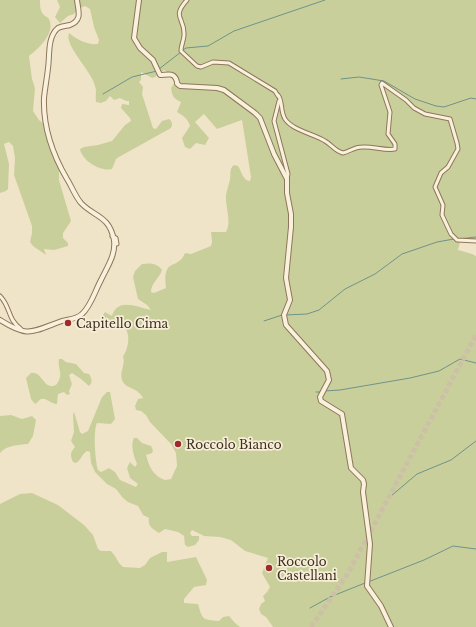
<svg xmlns="http://www.w3.org/2000/svg" width="476" height="627" font-family="'Libre Baskerville',serif">
<style>
.green{fill:#c9cf9b}
.lines{fill:none;stroke-linecap:round;stroke-linejoin:round}
.stream{stroke:#6f938a;stroke-width:1}
.trunk-tunnel{stroke:#ccc0a6;stroke-width:5;stroke-dasharray:5 2.5;stroke-linecap:butt}
.minor-casing{stroke:#8d765c;stroke-width:5}
.tertiary-casing{stroke:#8d765c;stroke-width:6}
.minor{stroke:#faf1dc;stroke-width:3}
.tertiary{stroke:#faf1dc;stroke-width:4}
.poi-dot{fill:#9e2a2b;stroke:#f7eed8;stroke-width:1.5}
.labels{text-anchor:middle;dominant-baseline:central;stroke-width:3.5;stroke-linejoin:round;paint-order:stroke}
.poi-label{font-size:12px;fill:#3d2e20;stroke:#f7eed8;text-anchor:start}
</style>
<rect width="100%" height="100%" fill="#f0e4c8"/>
<!-- green -->
<g class="green">
<path d="M 0,0 L 40,0 C 40,5 40,12 44,15 C 47,18 47,16 49,19 C 56,33 38,49 29,56 L 32,79 L 35,88 L 33,111 L 39,120 L 45,125 L 47,137 L 59,170 L 59,180 L 71,221 L 63,233 L 63,238 L 68,243 L 68,246 L 54,250 L 44,249 L 46,255 L 33,246 L 30,242 L 32,233 L 32,226 L 14,175 L 15,158 L 13,146 L 9,142 L 4,144 L 9,164 L 8,189 L 6,191 L 0,193 Z"/>
<path d="M 57,0 L 476,0 L 476,241 L 461,238 L 458,250 L 472,254 L 476,256 L 476,627 L 273,627 L 266,617 L 261,614 L 259,609 L 261,604 L 265,601 L 263,596 L 267,592 L 270,587 L 262,573 L 268,558 L 245,551 L 231,540 L 220,537 L 204,536 L 192,530 L 190,533 L 192,536 L 199,536 L 199,540 L 195,545 L 188,547 L 185,545 L 184,536 L 178,532 L 165,529 L 159,533 C 153,529 147,526 149,518 L 143,515 L 138,506 L 128,502 L 123,498 L 116,489 L 107,484 L 95,472 L 91,463 L 90,452 L 87,451 C 82,454 81,460 76,463 L 73,462 C 70,455 70,453 75,447 L 71,441 L 74,432 L 73,415 L 74,412 L 80,432 L 82,434 L 88,431 L 102,397 L 107,392 L 110,392 L 115,419 L 111,424 L 97,423 C 93,431 95,461 98,470 L 101,472 L 109,468 L 115,472 L 120,480 L 136,487 L 138,484 L 130,478 L 127,468 L 130,462 L 135,467 L 137,464 C 134,456 130,446 134,438 L 137,438 L 142,443 L 151,446 L 153,450 L 152,453 L 146,455 C 149,466 153,476 165,480 L 171,479 L 177,466 L 176,453 L 171,444 L 150,422 L 146,415 L 141,411 L 136,410 L 135,406 L 138,399 L 143,398 C 137,387 127,389 123,382 C 118,372 126,366 123,356 C 129,348 132,329 120,324 C 115,321 109,323 104,321 L 103,315 L 105,312 L 112,316 C 117,297 138,307 151,310 L 147,305 L 138,299 L 133,277 L 135,271 L 142,264 C 150,263 157,263 162,270 C 159,279 151,283 151,292 L 154,293 L 166,288 C 162,256 178,271 185,253 L 191,254 L 211,246 L 212,242 L 211,232 L 226,232 C 232,221 225,207 226,195 C 227,190 229,184 230,179 C 231,173 229,169 234,165 L 238,166 C 242,172 243,181 250,181 L 251,177 L 242,120 L 217,129 L 204,114 L 195,122 L 209,138 L 205,145 L 196,143 L 190,149 L 185,147 L 182,138 L 190,126 C 188,119 184,116 177,112 L 181,102 C 174,99 172,96 171,88 L 175,82 L 173,76 L 164,70 L 155,77 L 152,78 L 141,72 L 141,80 L 139,82 L 143,87 L 142,94 L 153,128 L 156,129 L 162,121 L 169,119 C 172,121 173,124 171,128 L 119,157 L 116,159 L 112,169 C 101,172 82,161 80,149 L 84,147 L 98,145 L 112,141 L 125,125 L 131,121 L 130,118 L 121,108 L 122,104 L 129,105 L 129,101 L 126,101 L 120,98 L 114,100 L 110,96 L 106,101 L 101,103 L 96,102 C 95,96 97,91 95,86 C 92,71 64,46 69,33 C 77,40 88,45 98,44 L 99,40 L 94,27 L 90,9 L 85,6 L 78,9 L 74,14 L 68,16 L 60,23 L 55,17 L 60,7 Z"/>
<path d="M 59,359 L 62,359 L 66,362 L 76,364 L 84,373 L 89,374 C 92,379 93,382 89,386 L 81,379 L 72,373 L 69,375 L 72,384 L 69,391 L 70,394 L 67,395 L 64,392 L 58,394 L 57,404 C 52,404 45,397 41,399 C 39,400 37,403 35,404 L 31,399 L 26,378 L 31,373 C 43,371 43,391 56,385 C 65,374 57,370 59,359 Z"/>
<path d="M 11,415 L 22,419 L 32,416 L 36,420 L 33,436 L 28,444 C 18,445 7,445 0,453 L 0,416 Z"/>
<path d="M 32,493 L 58,505 L 84,525 L 93,535 L 98,549 L 101,551 L 111,551 L 115,556 L 119,563 L 123,567 L 140,568 L 145,565 L 150,558 L 162,552 L 167,552 L 167,562 L 196,557 L 207,580 L 206,585 L 194,587 L 184,599 L 184,603 L 198,604 C 203,621 202,619 219,621 L 223,617 L 229,616 L 235,623 L 240,627 L 0,627 L 0,504 L 20,494 Z"/>
</g>
<g class="lines">
<!-- stream -->
<g class="stream">
<polyline points="183,50 186,48 208,46 234,31 325,0"/>
<polyline points="159,69 181,52"/>
<polyline points="341,79 359,77 384,81 415,99 436,106 444,107 471,98 476,99"/>
<polyline points="103,94 132,77 157,71"/>
<polyline points="459,239 476,237"/>
<polyline points="285,315 307,314 319,310 345,289 375,274 402,254 437,242 454,239"/>
<polyline points="264,321 282,315"/>
<polyline points="324,391 340,390 410,378 439,371 460,359 476,363"/>
<polyline points="316,392 321,392"/>
<polyline points="391,496 417,474 451,460 476,441"/>
<polyline points="368,582 424,560 453,546 476,549"/>
<polyline points="310,608 330,597 365,583"/>
</g>
<!-- trunk-tunnel -->
<polyline class="trunk-tunnel" points="311,627 347,575 476,335"/>
<!-- minor casing -->
<g class="minor-casing">
<g id="minor">
<path d="M 187,0 C 171,18 185,17 184,35 C 184,40 181,45 181,51 L 197,66 L 201,67 L 213,62 L 229,63 L 275,91 L 278,96"/>
<path d="M 278,95 C 283,101 280,111 285,119 C 292,130 314,134 325,141 C 332,145 335,151 343,153 C 350,151 355,147 362,147 C 373,146 385,151 395,149 L 395,144 L 388,134 L 390,112 L 381,85 L 382,83 L 406,100 L 414,108 L 425,114 L 450,119 L 457,143 L 458,149 L 448,167 L 441,173 L 435,187 L 443,205 L 442,215 L 451,234 L 457,240 L 476,241"/>
<polyline points="279,101 274,121 288,174 287,179"/>
<polyline points="112,236 116,238 117,244"/>
<path d="M 0,296 C 11,307 7,319 21,329"/>
</g>
</g>
<!-- tertiary casing -->
<g class="tertiary-casing">
<g id="tertiary">
<path d="M 139,0 L 134,38 L 140,48 L 153,60 L 160,75 C 166,75 173,72 176,79 C 179,86 174,81 180,86 L 217,88 L 224,90 L 255,113 L 260,118 L 274,154 L 287,179 L 287,193 L 291,214 L 291,227 L 286,278 L 290,300 L 284,315 L 286,325 L 327,371 L 329,380 L 320,397 L 321,401 L 342,414 L 351,468 L 363,480 L 364,484 L 363,492 L 370,544 L 367,586 L 381,606 L 391,627"/>
<path d="M 0,320 C 27,337 30,333 59,322 C 66,319 76,320 82,314 C 91,306 95,291 101,280 C 107,267 116,255 114,240 C 109,215 94,217 81,203 C 75,196 72,187 67,179 C 53,155 43,127 44,98 C 45,88 47,78 48,68 C 50,56 47,37 58,28 C 62,26 66,26 70,25 C 83,20 78,10 77,0"/>
</g>
</g>
<!-- minor -->
<use href="#minor" class="minor"/>
<!-- tertiary -->
<use href="#tertiary" class="tertiary"/>
</g>
<!-- markers -->
<g class="poi-dot">
<circle cx="68" cy="323" r="4"/>
<circle cx="178" cy="444" r="4"/>
<circle cx="269" cy="568" r="4"/>
</g>
<g class="labels">
<!-- poi labels -->
<g class="poi-label">
<text x="76" y="323">Capitello Cima</text>
<text x="186" y="444">Roccolo Bianco</text>
<text x="277" y="561">Roccolo<tspan x="277" dy="14">Castellani</tspan></text>
</g>
</g>
</svg>
